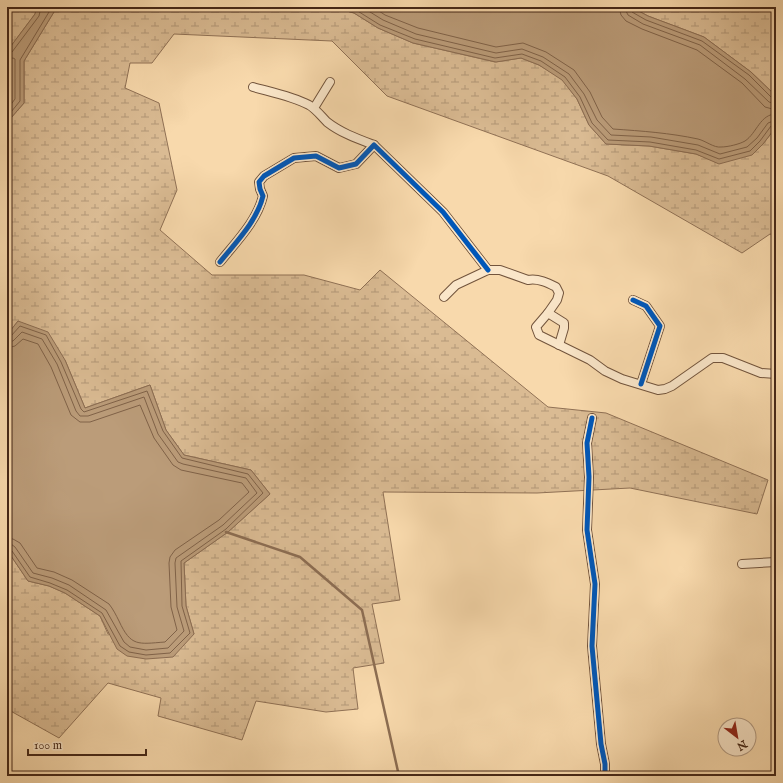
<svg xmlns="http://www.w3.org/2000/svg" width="783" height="783" font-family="'IM FELL English',serif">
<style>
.wetland{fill:url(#wetland-marsh);stroke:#907155}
.water{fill:#bb9c79;stroke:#8c6d52}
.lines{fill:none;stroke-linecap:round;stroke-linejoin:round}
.shore{stroke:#806248;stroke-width:1}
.stream{stroke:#8c6d52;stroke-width:2.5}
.minor-casing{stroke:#72543c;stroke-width:10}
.minor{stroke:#fae6c9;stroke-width:8}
.cycleway-casing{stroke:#fae6c9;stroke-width:8}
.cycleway{stroke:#0057b8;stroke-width:5}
</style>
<defs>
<pattern id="wetland-marsh" width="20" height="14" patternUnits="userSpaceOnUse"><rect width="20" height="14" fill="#dabb93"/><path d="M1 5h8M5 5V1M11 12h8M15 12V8" fill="none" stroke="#b39877"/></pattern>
</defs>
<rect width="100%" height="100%" fill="#f8d9ac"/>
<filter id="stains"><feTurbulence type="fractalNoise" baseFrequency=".005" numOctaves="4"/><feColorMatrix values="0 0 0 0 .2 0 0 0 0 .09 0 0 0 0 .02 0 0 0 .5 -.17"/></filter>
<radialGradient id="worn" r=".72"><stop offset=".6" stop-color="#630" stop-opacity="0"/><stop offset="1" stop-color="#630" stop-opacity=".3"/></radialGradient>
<!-- wetland -->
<g class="wetland">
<polygon points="7,7 37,7 35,14 8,50 7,65"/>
<polygon points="57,7 332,7 354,13 378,28 413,43 495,62 521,58 539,65 562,79 577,99 589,125 606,144 649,146 696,154 719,163 763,144 776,127 776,236 770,234 742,253 608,176 387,96 332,41 174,34 152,63 130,63 125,88 159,103 177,190 160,230 212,275 304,275 360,290 380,270 548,407 606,413 768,480 757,514 630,488 537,493 383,492 400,600 372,604 384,663 353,668 358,709 326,712 256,701 242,740 158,716 161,698 108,683 59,738 7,709 7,550 28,581 49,586 65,593 100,616 108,634 194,634 186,606 184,563 228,532 270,494 251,470 184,455 166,430 150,385 85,408 65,360 18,321 7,335 7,114 10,119 24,103 24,61"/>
<polygon points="631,7 776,7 776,96 751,72 704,37 648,16"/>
</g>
<!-- water -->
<g class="water">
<polygon points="37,7 57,7 24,61 24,103 10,119 7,114 7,65 8,50 35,14"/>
<polygon points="332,7 631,7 648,16 704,37 751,72 776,96 776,127 763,144 752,155 719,164 696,154 649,146 606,144 589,125 577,99 562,80 539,65 521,58 496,62 413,43 378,28 354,13"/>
<polygon points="18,321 48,332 65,360 85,408 150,385 166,430 184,455 251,470 270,494 228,532 184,563 186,606 194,634 173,657 146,659 127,656 117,649 100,616 65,593 49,586 28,581 7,550 7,335"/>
</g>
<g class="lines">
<!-- shore -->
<g class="shore">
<polyline points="347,7 356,10 380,25 415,39 495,58 522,54 541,61 565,77 580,97 592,123 608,140 650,142 696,150 719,159 750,151 760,141 771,126 776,125"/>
<polyline points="362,7 383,20 416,34 496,53 522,49 543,57 569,74 584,94 597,120 611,135 651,137 698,145 720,154 747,147 757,138 768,123 776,120"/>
<path d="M 373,7 L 385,15 L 418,28 L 496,47 L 523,43 L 546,52 L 574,70 L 590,92 L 602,117 L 613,129 C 642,131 670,133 698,139 C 706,141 714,148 721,147 C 728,147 740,144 745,141 C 757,133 760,114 776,114"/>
<polyline points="619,7 621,15 626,21 642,29 697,50 742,83 765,107 776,110"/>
<polyline points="625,7 626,11 628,15 643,24 700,45 745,79 769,102 776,104"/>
<polyline points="630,7 632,12 646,20 702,41 749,75 772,98 776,99"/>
<polyline points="7,54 12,52 39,16 41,7"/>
<polyline points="7,59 13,58 15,59 15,99 9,107 7,107"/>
<polyline points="7,112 11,112 20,101 20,60 52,7"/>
<polyline points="7,337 11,336 20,326 46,335 61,362 81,409 84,412 147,391 163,431 182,458 248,474 263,493 226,529 181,561 182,606 190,633 170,653 146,655 129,652 120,646 102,613 67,590 50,583 30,577 12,551 7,549"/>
<polyline points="7,342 13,341 22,332 42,339 57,364 76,411 80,416 88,416 144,397 158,434 178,462 183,464 246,478 257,493 223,525 176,558 175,563 177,607 184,631 168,648 146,650 130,647 124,642 106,610 69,585 52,578 33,573 15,547 11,544 7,544"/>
<path d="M 7,348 L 15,346 L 23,339 L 38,344 L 51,367 L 71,415 L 80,422 L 90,422 L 140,405 L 154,438 L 173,465 L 181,470 L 242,483 L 249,492 L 219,520 L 175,550 L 170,557 L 169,563 L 171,607 L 177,630 L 165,642 C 138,644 131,647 119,621 C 116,615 113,609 109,604 L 72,580 L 54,572 L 37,568 L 20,543 L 13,539 L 7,538"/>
</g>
<!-- stream -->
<polyline class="stream" points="226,532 300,557 362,610 399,776"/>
<!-- minor casing -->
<g class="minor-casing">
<g id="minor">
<path d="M 253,87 C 271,92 292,96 309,105 C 316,109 321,116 327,122 C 341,133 358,139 374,145"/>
<polyline points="314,108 330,82"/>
<path d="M 220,262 C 236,242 257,221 263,196 L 260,189 L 259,182 L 264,176 L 294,158 L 316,156 L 339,168 L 356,164 L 374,145 L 443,212 L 488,270"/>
<path d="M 444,297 L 456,285 L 488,270 L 500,270 L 528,280 C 538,278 548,283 556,287 L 559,293 L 557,300 L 548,313 L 564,323 L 564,328 L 559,345"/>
<polyline points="633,300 646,306 660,326 641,384"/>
<polyline points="548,313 536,327 539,335 590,360 605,371 622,379 658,390 665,389 672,386 712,358 723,358 761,373 776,374"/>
<polyline points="592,418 587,443 589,477 587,530 595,584 592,646 601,744 605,764 605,776"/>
<polyline points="742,564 776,562"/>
</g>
</g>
<!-- minor -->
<use href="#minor" class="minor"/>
<!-- cycleway casing -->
<g class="cycleway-casing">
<g id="cycleway">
<path d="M 220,262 C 236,242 257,221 263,196 L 260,189 L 259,182 L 264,176 L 294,158 L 316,156 L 339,168 L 356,164 L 374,145 L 443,212 L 488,270"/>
<polyline points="633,300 646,306 660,326 641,384"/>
<polyline points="592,418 587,443 589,477 587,530 595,584 592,646 601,744 605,764 605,776"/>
</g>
</g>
<!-- cycleway -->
<use href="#cycleway" class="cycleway"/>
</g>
<!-- margin -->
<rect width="783" height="783" fill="none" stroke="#f8d9ac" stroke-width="24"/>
<rect x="8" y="8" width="767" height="767" fill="none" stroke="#452717" stroke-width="2"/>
<rect x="12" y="12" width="759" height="759" fill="none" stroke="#452717"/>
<!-- north arrow -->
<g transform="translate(737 737) rotate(149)"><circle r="19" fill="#fae6c9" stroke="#b29a82"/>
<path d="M0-3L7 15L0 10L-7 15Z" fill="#8f2418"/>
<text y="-6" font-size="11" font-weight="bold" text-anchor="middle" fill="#452717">N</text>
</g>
<!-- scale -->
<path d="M28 749v6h118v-6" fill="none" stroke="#452717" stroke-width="2"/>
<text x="34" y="749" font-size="12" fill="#452717" stroke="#fae6c9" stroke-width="3" paint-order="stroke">100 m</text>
<rect width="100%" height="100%" filter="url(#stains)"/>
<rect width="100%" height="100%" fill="url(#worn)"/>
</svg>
